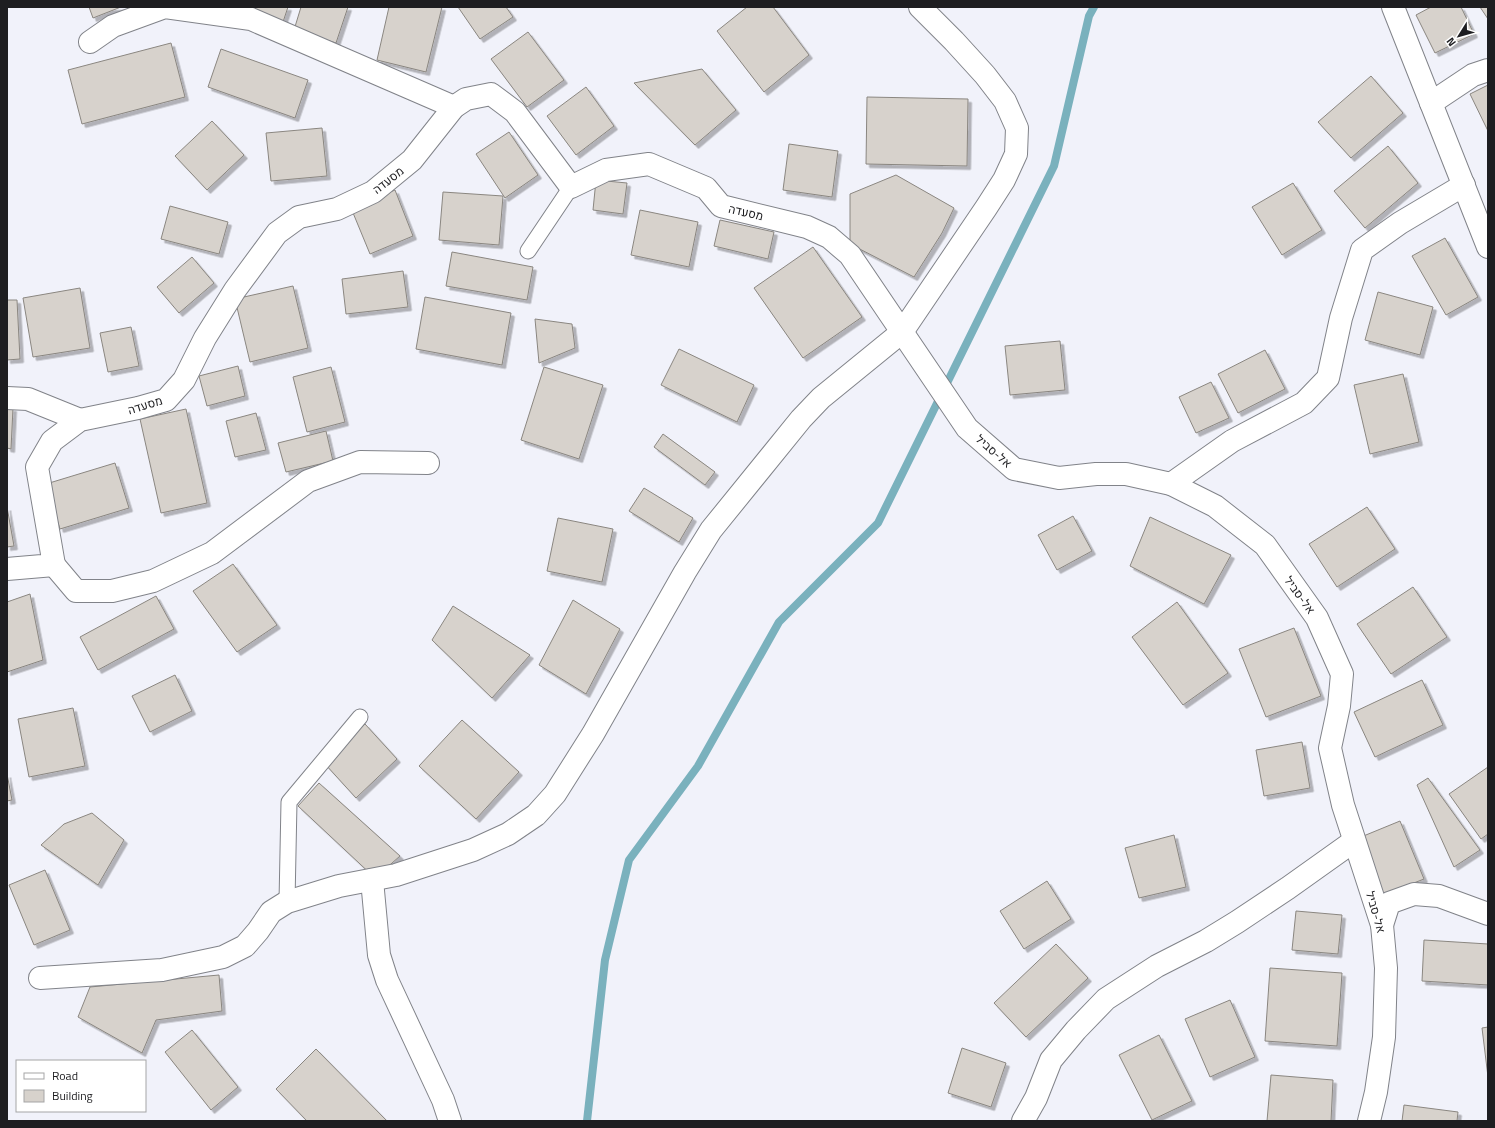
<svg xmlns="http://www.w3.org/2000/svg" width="1495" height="1128" font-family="'Titillium Web',Heebo,sans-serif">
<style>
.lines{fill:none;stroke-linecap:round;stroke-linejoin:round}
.stream{stroke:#7ab1bd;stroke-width:8}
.building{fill:#d7d2cc;stroke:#8a8680;filter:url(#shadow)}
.lane-casing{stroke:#818389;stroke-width:17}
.street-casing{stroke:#818389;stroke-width:24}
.secondary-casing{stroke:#818389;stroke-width:24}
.lane{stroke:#fff;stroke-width:15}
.street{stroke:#fff;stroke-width:22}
.secondary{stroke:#fff;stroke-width:22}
.labels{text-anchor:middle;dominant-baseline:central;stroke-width:3;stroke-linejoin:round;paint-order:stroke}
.street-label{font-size:12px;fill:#1e1e21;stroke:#fff}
</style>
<defs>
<filter id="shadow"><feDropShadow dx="3.5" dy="3.5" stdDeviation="0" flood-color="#0004"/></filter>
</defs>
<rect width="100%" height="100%" fill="#f1f2fa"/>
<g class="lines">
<!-- stream -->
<polyline class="stream" points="587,1121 605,960 629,860 698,766 779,622 878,523 1054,166 1089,16 1094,7"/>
</g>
<!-- building -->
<g class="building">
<polygon points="89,7 121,7 93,18"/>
<polygon points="241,7 288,7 283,22"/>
<polygon points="301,7 348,7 336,43 294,30"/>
<polygon points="389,7 442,7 426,72 377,60"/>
<polygon points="458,7 506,7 513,17 480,39"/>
<polygon points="747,7 773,7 809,55 764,92 717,31"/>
<polygon points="1431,7 1461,7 1474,34 1435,53 1416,15"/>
<polygon points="1480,7 1488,7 1488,19"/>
<polygon points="528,32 564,80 527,107 491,59"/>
<polygon points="171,43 185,97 82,124 68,70"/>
<polygon points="221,49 308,80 295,118 208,87"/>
<polygon points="702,69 736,110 695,145 634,83"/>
<polygon points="1371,76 1403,113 1351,158 1318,122"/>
<polygon points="1488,85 1488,131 1470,94"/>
<polygon points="586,87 614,126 576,155 547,116"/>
<polygon points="867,97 968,99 967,166 866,164"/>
<polygon points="212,121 244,155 207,190 175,156"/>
<polygon points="322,128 327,176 271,181 266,133"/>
<polygon points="509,132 538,175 505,198 476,154"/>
<polygon points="789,144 838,151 832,197 783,190"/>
<polygon points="1388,146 1418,183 1365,228 1334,191"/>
<polygon points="896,175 954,208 942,233 914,277 850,244 850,194"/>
<polygon points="596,180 627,183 623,214 593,210"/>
<polygon points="1293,183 1322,230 1282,255 1252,207"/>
<polygon points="395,190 413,236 370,254 351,208"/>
<polygon points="443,192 503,196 499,245 439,240"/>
<polygon points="170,206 228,222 219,254 161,239"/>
<polygon points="640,210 698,222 689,267 631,255"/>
<polygon points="720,220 774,232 768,259 714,246"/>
<polygon points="1445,238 1478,297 1446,315 1412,256"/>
<polygon points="813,247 862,317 803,358 754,288"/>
<polygon points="452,252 533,267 527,300 446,286"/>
<polygon points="192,257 214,283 179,313 157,287"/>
<polygon points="403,271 408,307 346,314 342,279"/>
<polygon points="293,286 308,348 250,362 235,299"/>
<polygon points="80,288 90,348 33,357 23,298"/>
<polygon points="1378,292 1433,307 1420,355 1365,340"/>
<polygon points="425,297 511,313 502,365 416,349"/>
<polygon points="7,300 17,300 20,359 7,360"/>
<polygon points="535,319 572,324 575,348 539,363"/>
<polygon points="131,327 139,366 108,372 100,333"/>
<polygon points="1060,341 1065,390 1010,395 1005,346"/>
<polygon points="679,349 754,385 737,422 661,385"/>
<polygon points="1265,350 1285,389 1238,413 1218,374"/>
<polygon points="238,366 245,396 207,406 199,376"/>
<polygon points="331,367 345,422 307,432 293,377"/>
<polygon points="544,367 603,385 579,459 521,440"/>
<polygon points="1403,374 1419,442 1370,454 1354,385"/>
<polygon points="1211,382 1229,418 1196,433 1179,397"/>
<polygon points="7,408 13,408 11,449 7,448"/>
<polygon points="186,409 207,503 161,513 140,419"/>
<polygon points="256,413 266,450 235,457 226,421"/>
<polygon points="326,431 333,461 286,472 278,443"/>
<polygon points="663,434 715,472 705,485 654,447"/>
<polygon points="115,463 129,508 60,529 46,484"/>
<polygon points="644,488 693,518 679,542 629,511"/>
<polygon points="7,507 14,546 7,547"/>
<polygon points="1367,507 1395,549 1337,587 1309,544"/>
<polygon points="1073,516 1092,551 1057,570 1038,535"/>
<polygon points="1150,517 1231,555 1204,604 1130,566"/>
<polygon points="558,518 613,529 602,582 547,571"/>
<polygon points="233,564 277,625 237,652 193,591"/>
<polygon points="1413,587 1447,637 1391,674 1357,624"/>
<polygon points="30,594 43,660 7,672 7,602"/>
<polygon points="156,596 174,629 98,670 80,637"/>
<polygon points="573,600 620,629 586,694 539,665"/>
<polygon points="1177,602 1228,673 1183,705 1132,637"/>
<polygon points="453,606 530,655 492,698 432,640"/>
<polygon points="1294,628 1321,696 1266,717 1239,649"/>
<polygon points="175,675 192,711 150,732 132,696"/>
<polygon points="1422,680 1443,725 1375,757 1354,712"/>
<polygon points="73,708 85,766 29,777 18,719"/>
<polygon points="462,720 519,772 476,819 419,766"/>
<polygon points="365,724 397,759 356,798 325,764"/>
<polygon points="1302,742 1310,788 1264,796 1256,750"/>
<polygon points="1488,767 1488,834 1481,839 1449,794"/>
<polygon points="7,774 12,800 7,801"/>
<polygon points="1428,778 1480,850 1454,867 1417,785"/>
<polygon points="319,783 400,856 375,878 298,806"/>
<polygon points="92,813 124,840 98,885 41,845 64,824"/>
<polygon points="1400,821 1424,879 1383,895 1361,837"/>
<polygon points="1174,835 1186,887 1139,898 1125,848"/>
<polygon points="45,870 70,930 34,945 9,885"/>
<polygon points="1047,881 1071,919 1024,949 1000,911"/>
<polygon points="1296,911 1342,915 1338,954 1292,950"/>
<polygon points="1424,940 1488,944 1488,985 1422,981"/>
<polygon points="1056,944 1088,978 1026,1037 994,1003"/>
<polygon points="1270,968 1342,973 1337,1046 1265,1041"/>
<polygon points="219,975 222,1011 156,1020 142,1053 78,1017 90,987"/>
<polygon points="1230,1000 1255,1057 1210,1077 1185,1019"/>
<polygon points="1488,1027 1488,1077 1482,1028"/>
<polygon points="192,1030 238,1087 211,1110 165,1052"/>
<polygon points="1159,1035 1192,1101 1152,1120 1119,1055"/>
<polygon points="962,1048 1006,1063 991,1107 948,1093"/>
<polygon points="316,1049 387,1121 307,1121 276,1089"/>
<polygon points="1271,1075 1333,1080 1331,1121 1267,1121"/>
<polygon points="1404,1105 1458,1112 1457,1121 1402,1121"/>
</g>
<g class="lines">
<!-- lane casing -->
<g class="lane-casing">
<g id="lane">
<polyline points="528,251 571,187"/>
<polyline points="287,902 289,802 360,717"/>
</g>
</g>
<!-- street casing -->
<g class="street-casing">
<g id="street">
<polyline points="1393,7 1488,247"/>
<polyline points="90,42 113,26 165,7 251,19 454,107"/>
<polyline points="1431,103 1473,75 1488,70"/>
<polyline points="7,398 28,399 80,420"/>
<polyline points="1171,484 1232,441 1304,403 1328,378 1341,318 1362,250 1400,223 1464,185"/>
<polyline points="54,565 76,591 112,591 153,581 212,553 308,481 360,462 428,463"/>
<polyline points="372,880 379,955 387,980 443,1100 450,1121"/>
<polyline points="1382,925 1389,903 1414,894 1439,896 1488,914"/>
<polyline points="40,978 162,970 223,957 245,946 258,931 271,912 287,902 339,886 396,875 473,850 508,834 536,815 555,794 593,734 685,572 711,530 801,419 821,398 902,332"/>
<polyline points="1023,1121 1036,1098 1051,1060 1076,1030 1106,999 1157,966 1206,941 1237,922 1288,888 1354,841"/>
</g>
</g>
<!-- secondary casing -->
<g class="secondary-casing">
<g id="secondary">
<polyline points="902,332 986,208 1004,180 1016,154 1017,128 1005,101 985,75 954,41 920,7"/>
<polyline points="7,569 54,565 37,467 52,441 80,420 138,408 166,400 184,380 205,338 235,290 277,233 299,217 337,209 373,192 412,160 454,107 466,99 491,94 515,112 571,187 606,170 649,164 706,188 721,206 807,227 829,237 850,255 967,428 1014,469 1059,478 1096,474 1126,474 1171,484 1215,506 1265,545 1317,618 1342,674 1339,706 1330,748 1343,805 1382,925 1386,968 1384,1037 1376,1092 1369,1121"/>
</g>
</g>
<!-- lane -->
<use href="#lane" class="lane"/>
<!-- street -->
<use href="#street" class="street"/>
<!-- secondary -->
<use href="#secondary" class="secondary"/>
</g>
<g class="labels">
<!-- street labels -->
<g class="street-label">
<text transform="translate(388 180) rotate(-38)">מסעדה</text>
<text transform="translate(746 212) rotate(13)">מסעדה</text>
<text transform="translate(145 405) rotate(-17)">מסעדה</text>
<text transform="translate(994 451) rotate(41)">אל-סביל</text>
<text transform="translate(1300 595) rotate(54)">אל-סביל</text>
<text transform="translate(1376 912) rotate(74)">אל-סביל</text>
</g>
</g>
<!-- border -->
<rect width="1495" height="1128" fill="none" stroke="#1e1e21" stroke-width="16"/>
<!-- legend -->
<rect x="16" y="1060" width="130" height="52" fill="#ffffff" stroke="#a5a5a6"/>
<rect x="24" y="1073" width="20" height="6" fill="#ffffff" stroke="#a5a5a6"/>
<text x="52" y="1080" font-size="12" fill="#1e1e21">Road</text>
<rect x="24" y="1090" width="20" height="12" fill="#d7d2cc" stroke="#a5a5a6"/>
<text x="52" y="1100" font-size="12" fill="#1e1e21">Building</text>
<!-- north arrow -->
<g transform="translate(1459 36) rotate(233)" stroke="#ffffff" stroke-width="3" paint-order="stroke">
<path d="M0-3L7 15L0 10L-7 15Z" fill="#1e1e21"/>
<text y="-6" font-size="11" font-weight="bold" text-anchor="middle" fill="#1e1e21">N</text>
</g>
</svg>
